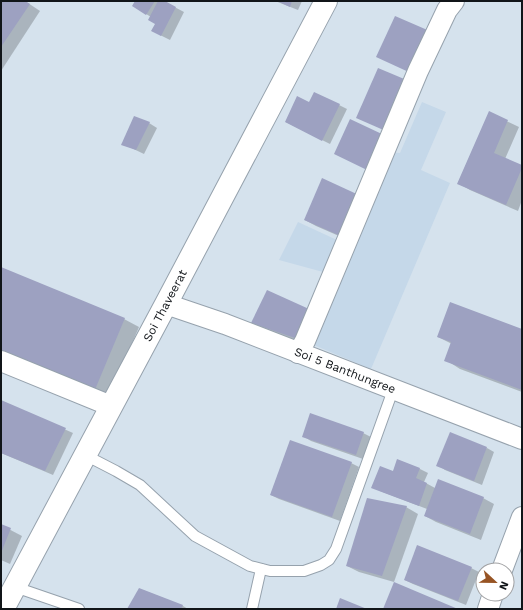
<svg xmlns="http://www.w3.org/2000/svg" width="523" height="610" font-family="'Work Sans',sans-serif">
<style>
.built{fill:#c5d8e9}
.shadow{fill:#0003}
.building{fill:#9da1c1}
.lines{fill:none;stroke-linecap:round;stroke-linejoin:round}
.service-casing{stroke:#96a2ad;stroke-width:12}
.minor-casing{stroke:#96a2ad;stroke-width:22}
.tertiary-casing{stroke:#96a2ad;stroke-width:24}
.service{stroke:#fff;stroke-width:10}
.minor{stroke:#fff;stroke-width:20}
.tertiary{stroke:#fff;stroke-width:22}
.labels{text-anchor:middle;dominant-baseline:central;stroke-width:3;stroke-linejoin:round;paint-order:stroke}
.street-label{font-size:12px;fill:#111519;stroke:#fff}
</style>
<rect width="100%" height="100%" fill="#d5e2ed"/>
<!-- built -->
<g class="built">
<polygon points="422,102 446,112 421,170 450,183 371,369 309,343 390,152 400,153"/>
<polygon points="298,222 337,240 323,272 279,260"/>
</g>
<!-- shadow -->
<g class="shadow">
<polygon points="1,1 25,1 40,11 1,71"/>
<polygon points="136,1 163,1 184,12 170,40 160,35 156,24 151,17 133,6"/>
<polygon points="275,1 302,1 298,10"/>
<polygon points="310,103 339,105 347,109 330,144 286,122"/>
<polygon points="489,113 519,127 505,159 522,166 522,200 518,211 470,190 458,183"/>
<polygon points="149,123 157,128 144,154 123,144"/>
<polygon points="322,180 355,243 316,226 305,220"/>
<polygon points="1,268 124,319 139,327 108,400 1,355"/>
<polygon points="308,310 307,344 263,329 252,322"/>
<polygon points="522,330 522,392 460,369 446,360 452,344 438,337"/>
<polygon points="1,401 73,433 53,475 1,453"/>
<polygon points="363,433 371,437 363,459 311,441 303,436"/>
<polygon points="487,448 494,452 482,485 445,470 438,465"/>
<polygon points="398,460 420,469 428,473 424,482 435,488 483,498 494,504 481,540 436,522 425,516 427,509 380,491 393,472"/>
<polygon points="351,463 359,467 340,521 279,499 271,495"/>
<polygon points="406,507 418,514 394,582 359,572 347,566"/>
<polygon points="1,525 22,536 10,564 1,560"/>
<polygon points="471,568 479,572 466,605 413,584 405,580"/>
<polygon points="140,589 183,606 188,609 128,609"/>
</g>
<!-- building -->
<g class="building">
<polygon points="1,1 25,1 30,4 1,47"/>
<polygon points="135,1 155,1 146,15 132,6"/>
<polygon points="158,1 165,1 176,7 161,36 151,31 155,24 148,20"/>
<polygon points="277,1 292,1 290,7"/>
<polygon points="395,16 432,32 413,74 376,57"/>
<polygon points="378,68 409,81 388,132 356,118"/>
<polygon points="314,92 340,104 322,141 285,122 297,96 309,102"/>
<polygon points="489,111 508,120 494,153 522,165 522,168 506,205 457,184"/>
<polygon points="134,116 150,122 136,150 121,145"/>
<polygon points="350,119 384,135 367,170 334,154"/>
<polygon points="322,178 361,196 343,237 304,220"/>
<polygon points="1,267 125,318 94,392 1,354"/>
<polygon points="267,290 309,309 295,338 251,323"/>
<polygon points="450,302 522,329 522,390 444,361 451,342 437,337"/>
<polygon points="1,400 66,428 45,471 1,453"/>
<polygon points="310,413 364,432 356,455 302,437"/>
<polygon points="450,432 487,447 474,481 436,466"/>
<polygon points="290,440 352,462 332,517 270,495"/>
<polygon points="397,459 420,468 416,478 427,483 419,506 371,488 380,466 393,471"/>
<polygon points="438,479 484,497 470,534 424,516"/>
<polygon points="367,498 407,506 382,576 346,566"/>
<polygon points="1,524 11,528 1,553"/>
<polygon points="417,545 472,567 458,601 404,580"/>
<polygon points="394,582 458,609 383,609"/>
<polygon points="139,588 183,605 181,609 127,609"/>
<polygon points="340,598 367,609 336,609"/>
</g>
<g class="lines">
<!-- service casing -->
<g class="service-casing">
<g id="service">
<polyline points="85,455 116,471 140,485 195,536 250,566 270,571 304,571 321,565 329,560 336,549 393,390"/>
<polyline points="15,587 79,609"/>
<polyline points="252,609 261,569"/>
</g>
</g>
<!-- minor casing -->
<g class="minor-casing">
<g id="minor">
<path id="s1" d="M 166,304 L 225,324 L 522,439"/>
<polyline points="298,353 305,341 418,71 447,10 454,1"/>
<polyline points="1,361 111,406"/>
<polyline points="502,570 522,517"/>
<polyline points="488,609 493,594"/>
</g>
</g>
<!-- tertiary casing -->
<g class="tertiary-casing">
<g id="tertiary">
<path id="s2" d="M 3,609 L 166,304 L 326,1"/>
</g>
</g>
<!-- service -->
<use href="#service" class="service"/>
<!-- minor -->
<use href="#minor" class="minor"/>
<!-- tertiary -->
<use href="#tertiary" class="tertiary"/>
</g>
<g class="labels">
<!-- street labels -->
<g class="street-label">
<text stroke="none"><textPath href="#s2" startOffset="344">Soi Thaveerat</textPath></text>
<text stroke="none"><textPath href="#s1" startOffset="191">Soi 5 Banthungree</textPath></text>
</g>
</g>
<!-- border -->
<rect width="523" height="610" fill="none" stroke="#111519" stroke-width="4"/>
<!-- north arrow -->
<g transform="translate(495 582) rotate(112)"><circle r="19" fill="#ffffff" stroke="#a0a1a3"/>
<path d="M0-3L7 15L0 10L-7 15Z" fill="#975424"/>
<text y="-6" font-size="11" font-weight="bold" text-anchor="middle" fill="#111519">N</text>
</g>
</svg>
